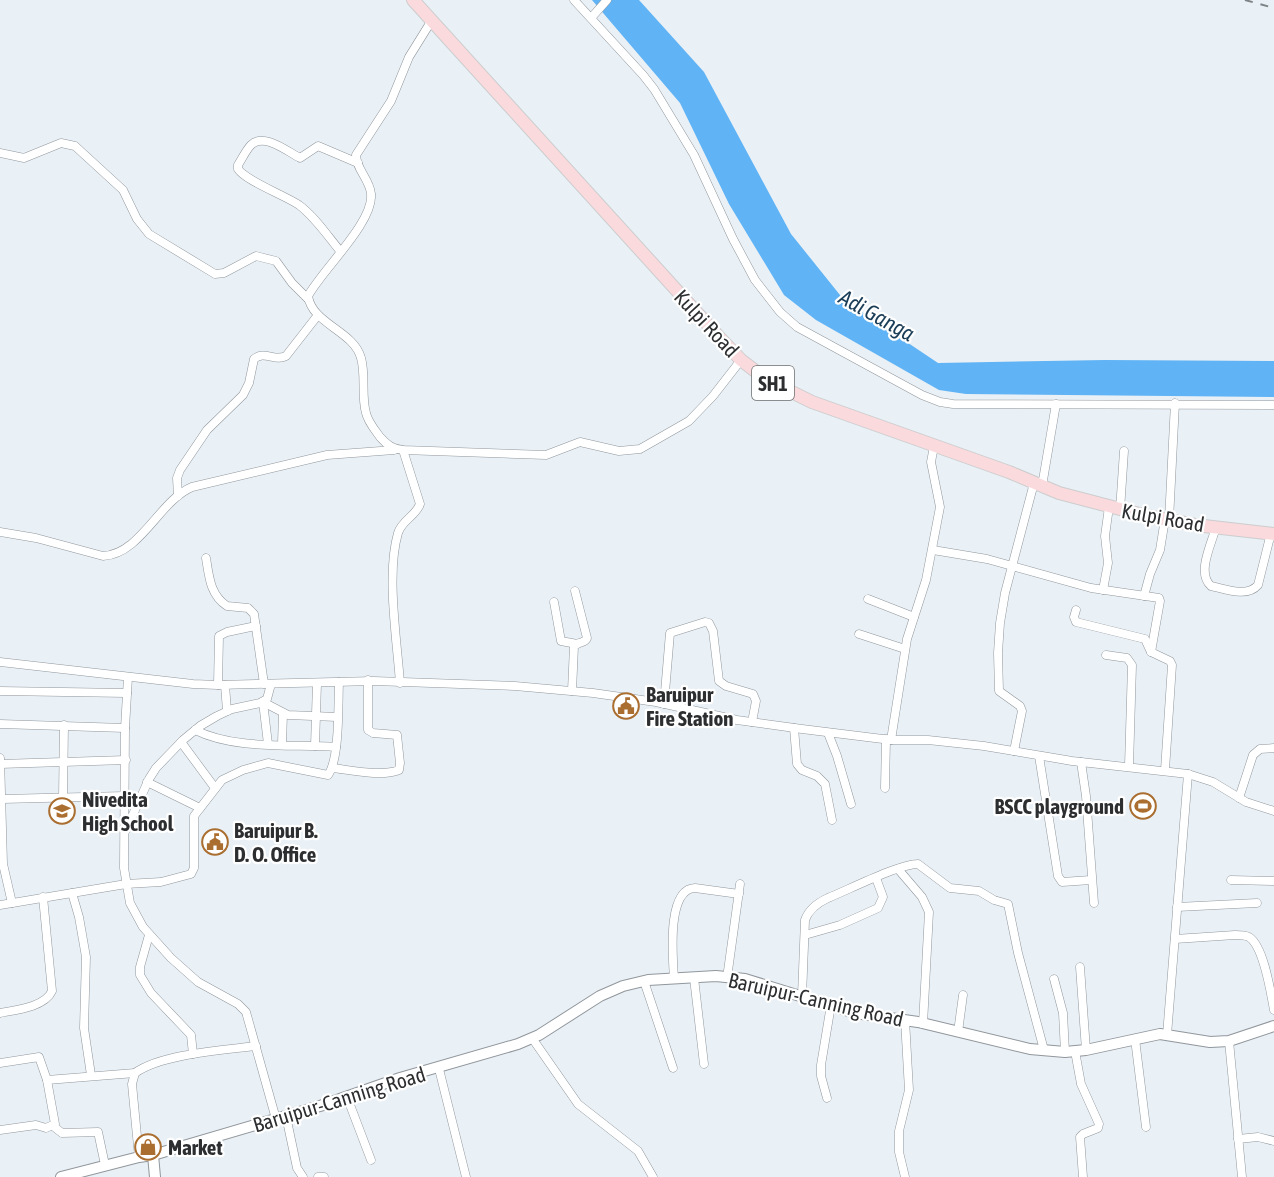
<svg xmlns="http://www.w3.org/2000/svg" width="1274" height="1177" font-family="'Asap Condensed',sans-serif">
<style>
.water{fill:#60b3f5}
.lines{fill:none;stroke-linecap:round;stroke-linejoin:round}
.minor-casing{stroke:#91979c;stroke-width:9}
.secondary-casing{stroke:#91979c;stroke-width:12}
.primary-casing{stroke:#cccdcd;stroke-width:14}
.minor{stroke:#fff;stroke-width:8}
.secondary{stroke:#fff;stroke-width:10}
.primary{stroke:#fbdade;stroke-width:12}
.rail{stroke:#7e8386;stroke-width:2;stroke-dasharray:8 8;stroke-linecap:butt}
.labels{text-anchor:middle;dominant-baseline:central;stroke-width:4.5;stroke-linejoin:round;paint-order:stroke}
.shield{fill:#fff;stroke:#6b6d6e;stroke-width:1.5}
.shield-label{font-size:20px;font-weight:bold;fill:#2c2e30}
.street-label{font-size:21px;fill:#2c2e30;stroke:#fff}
.poi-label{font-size:21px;font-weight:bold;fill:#2c2e30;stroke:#fff;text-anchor:start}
.water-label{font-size:22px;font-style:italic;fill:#1a3d58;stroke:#fff}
</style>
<rect width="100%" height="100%" fill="#e9f0f6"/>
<!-- water -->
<polygon class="water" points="592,0 639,0 704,72 791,234 844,300 938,363 1105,360 1274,361 1274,397 966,394 939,390 816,320 784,295 729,204 680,103"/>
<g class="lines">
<!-- minor casing -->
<g class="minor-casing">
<g id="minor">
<polyline points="574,0 643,75 654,89 694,155 733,239 755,280 780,312 797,327 922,395 940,402 953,404 1274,405"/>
<polyline points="591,18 607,0"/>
<path d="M 432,20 L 409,57 L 391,101 L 356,155 C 356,169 370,180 371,194 C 374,222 322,270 308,296 C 312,324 354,331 361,358 C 366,375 361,396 366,413 C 368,422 375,430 380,437 C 387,445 393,449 403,450 L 546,455 L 580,442 L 619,451 L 640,449 L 689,421 L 713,396 L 741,360"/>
<polyline points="0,153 24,158 61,143 75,146 123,190 137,219 149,234 215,274 224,273 256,256 276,261 292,283 308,299"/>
<path d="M 340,251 C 327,235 315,217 299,205 C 284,195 246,181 238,169 L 238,165 C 242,159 246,150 251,145 C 264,132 288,152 300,158 L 318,146 L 358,163"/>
<polyline points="1042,486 1056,404"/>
<path d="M 178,496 L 177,478 L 180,470 L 207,430 L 243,395 L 249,383 L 254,359 C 264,350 275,362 286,356 L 318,315"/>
<polyline points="1120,510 1124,451"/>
<polyline points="1169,520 1175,403"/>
<path d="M 1216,527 C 1212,543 1196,573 1211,586 C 1225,589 1247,598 1258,585 L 1271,533"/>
<path d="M 0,532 L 36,538 L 103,556 C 141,554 159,501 192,487 L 327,455 L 394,450"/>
<polyline points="933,550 987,559 1091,588 1159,598 1160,601 1151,652"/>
<path d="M 206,558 C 209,576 210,595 227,606 L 248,608 L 254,614 L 264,684"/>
<polyline points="1103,590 1108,563 1105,536 1109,507"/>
<polyline points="1144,596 1150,574 1160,550 1165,519"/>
<polyline points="868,599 914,617"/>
<polyline points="554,602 561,641 577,644"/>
<polyline points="1076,610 1074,617 1076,622 1145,639 1151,652 1170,661 1172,665 1165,770"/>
<polyline points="859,634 905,649"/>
<polyline points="1106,655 1127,658 1132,665 1129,766"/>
<polyline points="0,662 193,684 218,685 374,681 515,686 593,693 656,702 737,720 802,729 891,740 928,740 984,746 1072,761 1188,774 1213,782 1246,802 1274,811"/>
<polyline points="128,677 125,728 124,868 130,903 143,927 171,958 198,982 238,1004 246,1012 276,1119"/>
<path d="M 400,683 C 397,640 386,574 398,533 C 402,520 416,516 420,504 L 403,450"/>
<polyline points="218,685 219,636 227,632 256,626"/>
<polyline points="225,685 227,711"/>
<polyline points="0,691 127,693"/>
<path d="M 572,691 L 574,646 C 578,641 585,644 587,638 L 575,591"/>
<polyline points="263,702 288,715 337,717"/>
<polyline points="263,702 268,744"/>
<polyline points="664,704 670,633 705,622 709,623 713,631 719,681 726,686 753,694 756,701 752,722"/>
<polyline points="0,724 125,728"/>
<polyline points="794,728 797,764 802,770 817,776 825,784 832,820"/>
<path d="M 195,730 C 235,750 291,744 336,747"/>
<polyline points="828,733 837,756 851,804"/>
<polyline points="891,740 907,639 926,580 940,507 931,462 934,446"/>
<polyline points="181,742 215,788"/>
<polyline points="282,744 283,713"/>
<polyline points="315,746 317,683"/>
<polyline points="1014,751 1022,711 1020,706 999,691 998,653 1000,623 1005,593 1034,483"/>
<polyline points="1039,756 1058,876 1062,882 1091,880"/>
<polyline points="0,758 3,864 12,903"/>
<polyline points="1081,762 1086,796 1094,903"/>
<polyline points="0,764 126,760"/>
<path d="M 332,768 C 350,770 382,777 399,770 L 400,763 L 397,735 L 373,733 L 368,730 L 368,680"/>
<polyline points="147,782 200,808"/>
<polyline points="885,788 886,739"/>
<polyline points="63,798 64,725"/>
<polyline points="1239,798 1253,755 1260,749 1274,748"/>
<polyline points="2,799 125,796"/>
<polyline points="126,830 149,779 156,768 183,740 200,726 217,716 232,709 260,703 267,699 271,684"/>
<polyline points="898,869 922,897 929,912 923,1024"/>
<polyline points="1231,880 1274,881"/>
<polyline points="72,893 79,917 86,957 84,1028 91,1075"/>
<path d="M 0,905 L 126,884 L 161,882 L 191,874 L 194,868 L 194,816 L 222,780 L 243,770 L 268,763 L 328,775 C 340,759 338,703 339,682"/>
<polyline points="1177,907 1257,903"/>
<polyline points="149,935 140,967 140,975 151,993 191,1035 193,1054"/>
<polyline points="805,935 840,925 878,908 883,897 876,878"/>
<path d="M 1175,939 L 1235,935 C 1240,935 1245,935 1249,937 C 1264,946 1271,994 1274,1010"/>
<polyline points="1080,967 1086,1050"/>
<polyline points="694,978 704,1064"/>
<polyline points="727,978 740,884"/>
<path d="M 674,979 C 673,959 666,889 695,888 L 739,894"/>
<polyline points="1054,979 1063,1013 1065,1052"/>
<polyline points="644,981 673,1068"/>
<path d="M 802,996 L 805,920 C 809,909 817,903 828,898 C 848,890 899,864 918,864 L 950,888 L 979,891 L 994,900 L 1008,904 L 1018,953 L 1044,1050"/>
<path d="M 0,1013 C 16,1010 45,1007 52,991 L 43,897"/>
<polyline points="958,1032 963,995"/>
<polyline points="1167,1035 1188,774"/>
<polyline points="532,1038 578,1104 638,1151 653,1177"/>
<polyline points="1135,1039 1146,1127"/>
<polyline points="1229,1041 1242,1177"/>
<polyline points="1075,1051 1081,1084 1099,1124 1098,1128 1083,1134 1080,1137 1083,1177"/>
<polyline points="0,1063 39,1057 47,1080 55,1124 46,1128 36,1125 0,1130"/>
<polyline points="439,1069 466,1177"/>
<polyline points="47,1080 135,1073"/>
<polyline points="347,1097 371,1160"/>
<polyline points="827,1098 821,1076 821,1065 831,1005"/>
<polyline points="286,1116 297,1168 303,1177"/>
<polyline points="53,1126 62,1133 98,1132 105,1165"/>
<polyline points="1238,1139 1258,1137 1274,1141"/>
<path d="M 139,1157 L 132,1084 L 135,1073 C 161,1054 224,1050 256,1046"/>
<polyline points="318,1177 324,1177"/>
<polyline points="905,1177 899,1152 899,1131 909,1090 905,1020"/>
</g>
</g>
<!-- secondary casing -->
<g class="secondary-casing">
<g id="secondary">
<polyline points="153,1155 155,1177"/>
<polyline points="61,1177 139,1157 153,1155 320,1106 400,1078 518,1044 539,1035 600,996 623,986 648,980 716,976 745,979 855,1013 918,1022 1030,1049 1065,1052 1086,1050 1160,1034 1210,1042 1229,1041 1274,1026"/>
</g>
</g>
<!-- primary casing -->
<g class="primary-casing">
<polyline id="primary" points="413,0 719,337 741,360 767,380 812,402 1009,472 1059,493 1147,516 1195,525 1274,534"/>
</g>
<!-- minor -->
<use href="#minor" class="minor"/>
<!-- secondary -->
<use href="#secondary" class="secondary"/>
<!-- primary -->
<use href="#primary" class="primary"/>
<!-- rail -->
<polyline class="rail" points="1245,0 1274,8"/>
</g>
<!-- icons -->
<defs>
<g id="civic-ring" transform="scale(1.35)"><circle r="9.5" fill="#fff" stroke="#aa6e30" stroke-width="1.5"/><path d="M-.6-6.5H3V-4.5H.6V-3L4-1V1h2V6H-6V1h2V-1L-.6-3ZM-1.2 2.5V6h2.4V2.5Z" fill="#aa6e30"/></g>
<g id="stadium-ring" transform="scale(1.35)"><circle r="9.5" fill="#fff" stroke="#aa6e30" stroke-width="1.5"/><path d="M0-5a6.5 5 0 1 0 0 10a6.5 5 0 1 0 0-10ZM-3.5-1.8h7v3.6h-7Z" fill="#aa6e30"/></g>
<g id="school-ring" transform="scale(1.35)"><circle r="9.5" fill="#fff" stroke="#aa6e30" stroke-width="1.5"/><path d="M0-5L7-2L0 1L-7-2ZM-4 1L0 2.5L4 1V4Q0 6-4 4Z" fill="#aa6e30"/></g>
<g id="shop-ring" transform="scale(1.35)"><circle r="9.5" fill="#fff" stroke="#aa6e30" stroke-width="1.5"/><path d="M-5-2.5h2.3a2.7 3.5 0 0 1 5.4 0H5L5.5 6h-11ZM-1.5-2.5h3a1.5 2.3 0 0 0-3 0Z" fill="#aa6e30"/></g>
</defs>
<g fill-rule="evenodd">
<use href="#civic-ring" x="626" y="706"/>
<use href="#stadium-ring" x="1143" y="806"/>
<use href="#school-ring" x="62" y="811"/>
<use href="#civic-ring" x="215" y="842"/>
<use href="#shop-ring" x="148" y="1147"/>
</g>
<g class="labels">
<!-- shield labels -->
<rect class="shield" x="752" y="366" width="42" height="34" rx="4.5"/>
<g class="shield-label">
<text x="773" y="383">SH1</text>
</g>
<!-- street labels -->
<g class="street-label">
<text transform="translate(707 323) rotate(47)">Kulpi Road</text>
<text transform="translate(1163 517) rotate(10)">Kulpi Road</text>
<text transform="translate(816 999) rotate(13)">Baruipur-Canning Road</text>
<text transform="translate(339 1099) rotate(-17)">Baruipur-Canning Road</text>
</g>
<!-- poi labels -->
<g class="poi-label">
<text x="646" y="694">Baruipur<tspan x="646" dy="24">Fire Station</tspan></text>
<text x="82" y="799">Nivedita<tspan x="82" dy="24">High School</tspan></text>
<text x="1124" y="806" text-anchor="end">BSCC playground</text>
<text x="234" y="830">Baruipur B.<tspan x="234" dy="24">D. O. Office</tspan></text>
<text x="168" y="1147">Market</text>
</g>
<!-- water labels -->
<g class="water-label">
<text transform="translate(877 315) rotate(29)">Adi Ganga</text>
</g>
</g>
</svg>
